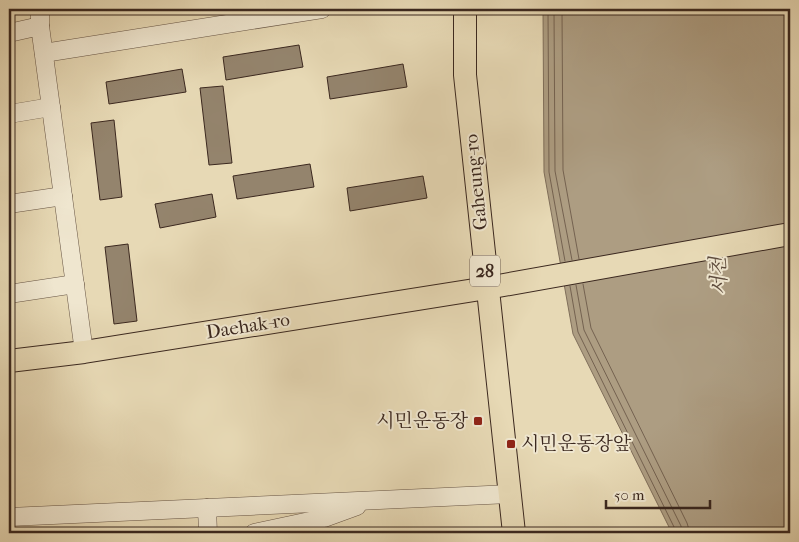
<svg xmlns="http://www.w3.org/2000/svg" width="799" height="542" font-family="'IM FELL French Canon','Noto Serif KR',serif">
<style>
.water{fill:#ad9d82;stroke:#7f6e5a}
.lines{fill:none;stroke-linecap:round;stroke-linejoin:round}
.shore{stroke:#746250;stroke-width:1}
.building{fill:#94846d;stroke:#3b281f}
.minor-casing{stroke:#665444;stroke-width:19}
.major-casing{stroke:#3b281f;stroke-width:24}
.minor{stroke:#efe6cf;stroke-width:18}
.major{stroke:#e7d9b5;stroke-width:22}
.poi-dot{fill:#8f2418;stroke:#efe6cf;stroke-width:2}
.labels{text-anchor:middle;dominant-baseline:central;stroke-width:4;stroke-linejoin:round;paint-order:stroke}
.shield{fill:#efe6cf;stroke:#716154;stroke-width:1}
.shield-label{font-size:18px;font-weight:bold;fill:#3b281f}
.street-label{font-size:19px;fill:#3b281f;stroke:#efe6cf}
.poi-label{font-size:19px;fill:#3b281f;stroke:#efe6cf;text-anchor:end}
.water-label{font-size:20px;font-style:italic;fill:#5d4b3d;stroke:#efe6cf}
</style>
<rect width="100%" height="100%" fill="#e7d9b5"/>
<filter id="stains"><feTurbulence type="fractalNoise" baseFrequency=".004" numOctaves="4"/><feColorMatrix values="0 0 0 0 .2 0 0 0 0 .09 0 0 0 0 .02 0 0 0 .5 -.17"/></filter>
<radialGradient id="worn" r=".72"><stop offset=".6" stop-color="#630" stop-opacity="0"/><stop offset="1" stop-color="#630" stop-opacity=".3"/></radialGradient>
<!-- water -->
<polygon class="water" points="543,9 790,9 790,533 672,533 573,334 544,172"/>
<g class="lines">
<!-- shore -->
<g class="shore">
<polyline points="548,9 549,172 565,261"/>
<polyline points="554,9 555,171 572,260"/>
<polyline points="562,9 563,170 579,259"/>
<polyline points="583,284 591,328 687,523 690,533"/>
<polyline points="576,285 584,330 681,526 682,533"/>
<polyline points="570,286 578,332 675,529 676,533"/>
</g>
</g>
<!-- building -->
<g class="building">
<polygon points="299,45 303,67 226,80 223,57"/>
<polygon points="403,64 407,87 330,99 327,77"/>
<polygon points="182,69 186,92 109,104 106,82"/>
<polygon points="223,86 232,163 209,165 200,88"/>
<polygon points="114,120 122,197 100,200 91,123"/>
<polygon points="310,164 314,187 237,199 233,176"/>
<polygon points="423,176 427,198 350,211 347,188"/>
<polygon points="212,194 216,217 160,228 155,204"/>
<polygon points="128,244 137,321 114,324 105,247"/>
</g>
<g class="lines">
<!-- minor casing -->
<g class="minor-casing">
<g id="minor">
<polyline points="40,9 40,26"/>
<polyline points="9,33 40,26 84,352"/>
<polyline points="44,53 322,9"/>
<polyline points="9,114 51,107"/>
<polyline points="9,204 63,196"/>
<polyline points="9,294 75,284"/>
<polyline points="207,508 208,533"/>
<polyline points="9,517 510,494"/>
<polyline points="254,533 324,518 357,506"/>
</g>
</g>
<!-- major casing -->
<g class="major-casing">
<g id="major">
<polyline points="465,9 465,75 514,533"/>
<polyline points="9,361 84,352 487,288 790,234"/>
</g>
</g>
<!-- minor -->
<use href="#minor" class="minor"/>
<!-- major -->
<use href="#major" class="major"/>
</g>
<!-- markers -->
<g class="poi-dot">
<rect x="473" y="416" width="10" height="10" rx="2.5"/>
<rect x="506" y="439" width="10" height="10" rx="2.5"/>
</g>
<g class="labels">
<!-- shield labels -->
<rect class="shield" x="470" y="255.5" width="30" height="31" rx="4"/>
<g class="shield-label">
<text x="485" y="271">28</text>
</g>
<!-- street labels -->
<g class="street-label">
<text transform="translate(476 182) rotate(-96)">Gaheung-ro</text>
<text transform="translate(248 326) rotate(-9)">Daehak-ro</text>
</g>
<!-- poi labels -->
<g class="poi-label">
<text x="468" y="421">시민운동장</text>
<text x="521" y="444" text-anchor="start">시민운동장앞</text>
</g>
<!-- water labels -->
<g class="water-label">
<text transform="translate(719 276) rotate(-94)">서천</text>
</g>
</g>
<!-- margin -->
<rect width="799" height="542" fill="none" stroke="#e7d9b5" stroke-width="30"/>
<rect x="10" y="10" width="779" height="522" fill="none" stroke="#3b281f" stroke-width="2.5"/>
<rect x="15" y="15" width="769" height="512" fill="none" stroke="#3b281f"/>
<!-- scale -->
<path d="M606 500v8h104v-8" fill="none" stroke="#3b281f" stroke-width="2.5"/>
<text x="614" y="500" font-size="15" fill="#3b281f" stroke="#efe6cf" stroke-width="4" paint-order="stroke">50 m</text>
<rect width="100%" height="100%" filter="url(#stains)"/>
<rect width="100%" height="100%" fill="url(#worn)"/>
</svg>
